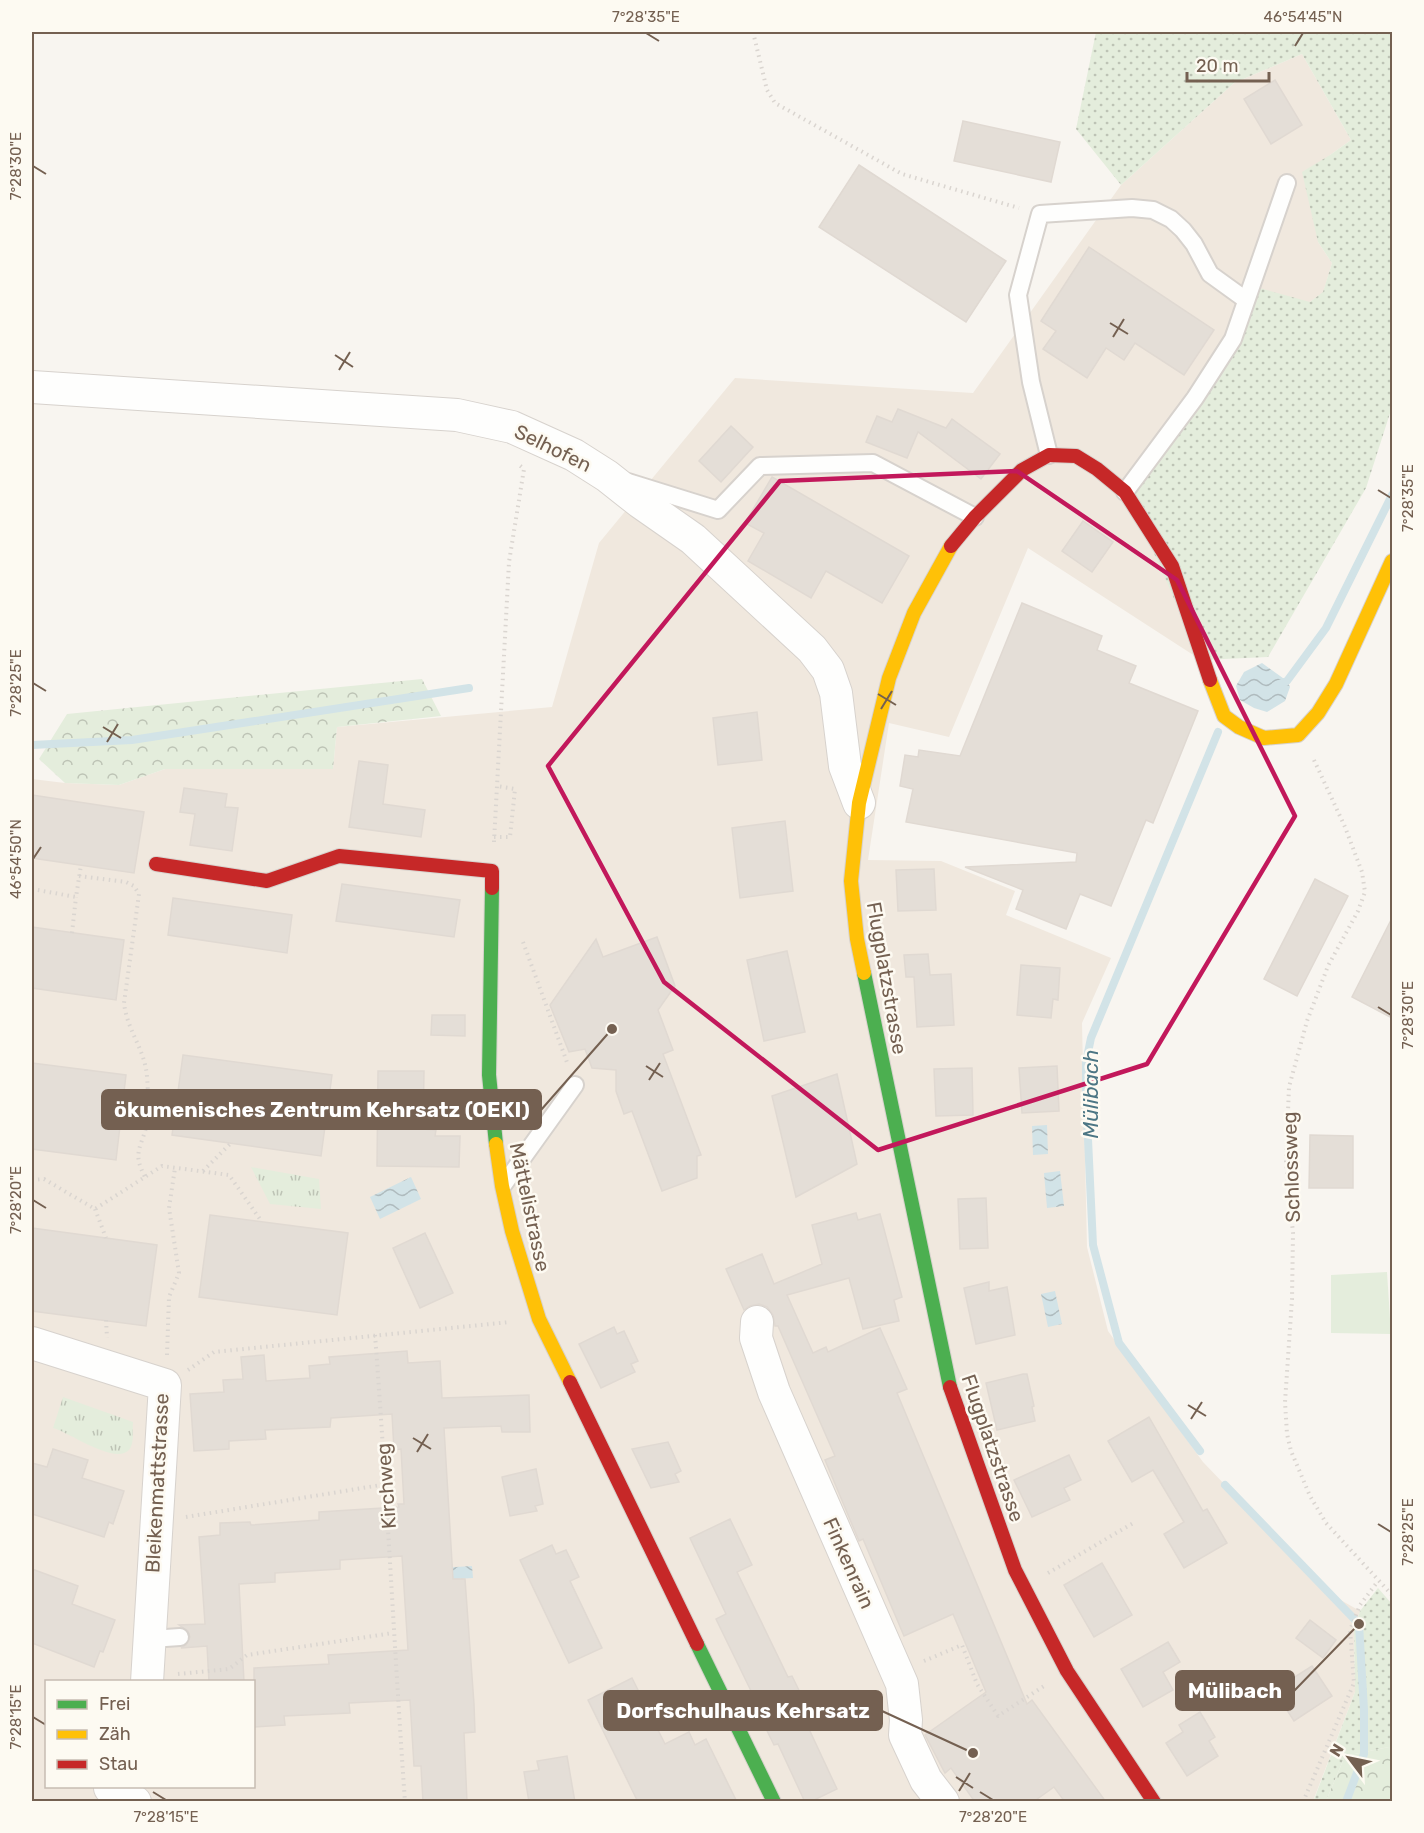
<svg xmlns="http://www.w3.org/2000/svg" width="1424" height="1833" font-family="Rubik,sans-serif">
<style>
.residential{fill:#f0e8de;fill-rule:evenodd}
.grass{fill:url(#grass-dots)}
.forest{fill:url(#forest-crowns)}
.park{fill:url(#park-tufts)}
.garden{fill:#e4eddc}
.water{fill:url(#water-waves)}
.lines{fill:none;stroke-linecap:round;stroke-linejoin:round}
.stream{stroke:#d2e3e7;stroke-width:8}
.building{fill:#e4ded7;stroke:#e0d9d2;stroke-width:1.5}
.lane-casing{stroke:#d7d2cd;stroke-width:20}
.street-casing{stroke:#d7d2cd;stroke-width:34}
.fast-casing{stroke:#d7d2cd;stroke-width:16}
.slow-casing{stroke:#d7d2cd;stroke-width:16}
.jam-casing{stroke:#d7d2cd;stroke-width:16}
.path{stroke:#dad5d0;stroke-width:4;stroke-dasharray:1.5 4.5;stroke-linecap:butt}
.lane{stroke:#fefefd;stroke-width:16}
.street{stroke:#fefefd;stroke-width:32}
.fast{stroke:#4caf50;stroke-width:14}
.slow{stroke:#ffc107;stroke-width:14}
.jam{stroke:#c62828;stroke-width:14}
.marked{fill:none;stroke:#c2185b;stroke-width:4.5;stroke-linejoin:round}
.ticks{fill:none;stroke:#746051;stroke-width:2}
.labels{text-anchor:middle;dominant-baseline:central;stroke-width:5;stroke-linejoin:round;paint-order:stroke}
.street-label{font-size:20px;fill:#746051;stroke:#fdfaf2}
.water-label{font-size:21px;font-style:italic;fill:#4c7684;stroke:#fdfaf2}
.leader{fill:none;stroke:#746051;stroke-width:2}
.callout-dot{fill:#746051;stroke:#fdfaf2;stroke-width:2}
.callout{fill:#746051;stroke:#746051;stroke-width:2}
.callout-label{font-size:21px;text-anchor:middle;font-weight:bold;fill:#fff}
.neatline{fill:none;stroke:#746051;stroke-width:2}
.ticks-label{font-size:15px;text-anchor:middle;fill:#746051}
</style>
<defs>
<pattern id="grass-dots" width="8" height="8" patternUnits="userSpaceOnUse" patternTransform="scale(1.5)"><rect width="8" height="8" fill="#e4eddc"/><path d="M2 2h.1M6 6h.1" fill="none" stroke="#bdc3b5" stroke-width="1.8" stroke-linecap="round"/></pattern>
<pattern id="forest-crowns" width="20" height="18" patternUnits="userSpaceOnUse" patternTransform="scale(1.5)"><rect width="20" height="18" fill="#e4eddc"/><path d="M2 6a3 3 0 1 1 6 0M12 15a3 3 0 1 1 6 0" fill="none" stroke="#bdc3b5"/></pattern>
<pattern id="park-tufts" width="24" height="20" patternUnits="userSpaceOnUse" patternTransform="scale(1.5)"><rect width="24" height="20" fill="#e4eddc"/><path d="M3 7l-1-3M5 7V3M7 7l1-3M15 17l-1-3M17 17v-4M19 17l1-3" fill="none" stroke="#bdc3b5"/></pattern>
<pattern id="water-waves" width="16" height="10" patternUnits="userSpaceOnUse" patternTransform="scale(1.5)"><rect width="16" height="10" fill="#d2e3e7"/><path d="M0 5q4-4 8 0t8 0" fill="none" stroke="#afbbbe"/></pattern>
</defs>
<rect width="100%" height="100%" fill="#f8f5f0"/>
<!-- residential -->
<path class="residential" d="M 1302,54 L 1351,140 L 1330,155 L 1318,242 L 1332,263 L 1323,293 L 1310,302 L 1201,660 L 1028,548 L 949,737 L 889,723 L 868,860 L 941,861 L 1015,891 L 1006,915 L 1111,958 L 1082,1023 L 1087,1247 L 1108,1331 L 1203,1462 L 1330,1594 L 1360,1611 L 1354,1630 L 1355,1692 L 1313,1801 L 32,1802 L 32,779 L 65,783 L 119,785 L 165,769 L 333,769 L 337,727 L 552,707 L 599,543 L 735,378 L 973,393 L 1121,185 L 1234,83 ZM 46,1682 L 254,1682 L 254,1786 L 46,1786 Z"/>
<!-- grass -->
<g class="grass">
<polygon points="1096,32 1392,32 1392,407 1366,488 1268,657 1201,660 1127,492 1235,340 1256,287 1310,302 1323,292 1332,263 1318,242 1302,172 1330,155 1351,140 1302,54 1234,83 1121,185 1076,129"/>
<polygon points="1378,1588 1392,1604 1392,1751 1389,1747 1345,1756 1326,1801 1313,1802 1355,1692 1354,1630 1360,1611"/>
</g>
<!-- forest -->
<g class="forest">
<polygon points="422,679 441,716 337,727 333,769 165,769 119,785 65,783 39,759 67,714"/>
<polygon points="1389,1747 1392,1751 1392,1801 1326,1801 1345,1756"/>
</g>
<!-- park -->
<g class="park">
<polygon points="251,1167 319,1179 321,1209 270,1204"/>
<path d="M 63,1397 L 133,1422 C 132,1430 135,1443 129,1450 C 114,1465 69,1432 53,1428 Z"/>
</g>
<!-- garden -->
<polygon class="garden" points="1387,1272 1391,1334 1331,1333 1331,1275"/>
<!-- water -->
<g class="water">
<polygon points="1262,663 1287,681 1290,687 1285,701 1267,712 1254,708 1240,700 1236,686 1244,672"/>
<polygon points="1047,1125 1048,1154 1033,1155 1032,1126"/>
<polygon points="1060,1171 1064,1206 1047,1208 1044,1173"/>
<polygon points="411,1177 421,1199 380,1219 370,1197"/>
<polygon points="1055,1291 1062,1324 1048,1327 1041,1294"/>
<polygon points="472,1566 473,1578 441,1580 440,1568"/>
</g>
<g class="lines">
<!-- stream -->
<g class="stream">
<polyline points="1277,685 1287,681 1326,628 1392,495"/>
<polyline points="32,745 132,740 469,688"/>
<polyline points="1200,1451 1119,1343 1093,1245 1086,1097 1086,1062 1091,1038 1218,732"/>
<polyline points="1225,1485 1359,1624 1364,1710 1364,1754 1346,1802"/>
</g>
</g>
<!-- building -->
<g class="building">
<polygon points="1275,80 1302,125 1271,144 1244,99"/>
<polygon points="963,121 1060,142 1051,182 954,161"/>
<polygon points="859,165 1006,261 966,322 819,227"/>
<polygon points="1089,247 1214,330 1184,375 1135,343 1124,360 1106,348 1087,378 1043,349 1056,331 1041,321"/>
<polygon points="898,409 946,428 952,419 1000,454 981,479 918,432 907,458 866,442 877,416 892,422"/>
<polygon points="731,426 753,447 721,482 699,461"/>
<polygon points="772,477 909,556 882,603 826,571 811,598 748,561 764,533 745,523"/>
<polygon points="1083,521 1113,542 1092,572 1062,551"/>
<polygon points="1022,603 1102,636 1097,650 1136,666 1129,683 1198,711 1153,823 1146,820 1111,906 1080,894 1066,929 1016,909 1023,890 965,867 1076,862 1077,853 906,822 913,789 900,786 905,755 918,757 919,750 960,756"/>
<polygon points="757,712 762,760 718,765 713,718"/>
<polygon points="359,761 388,765 383,804 425,810 421,837 349,827"/>
<polygon points="184,788 227,794 225,807 238,808 232,851 190,845 195,814 180,812"/>
<polygon points="32,795 144,812 134,873 32,858"/>
<polygon points="785,821 793,891 740,898 732,828"/>
<polygon points="934,869 936,910 898,911 896,870"/>
<polygon points="1315,879 1348,896 1297,996 1264,979"/>
<polygon points="342,884 460,900 454,937 336,921"/>
<polygon points="173,898 292,915 287,953 168,935"/>
<polygon points="1392,918 1392,1018 1352,997"/>
<polygon points="32,927 124,940 116,1000 32,988"/>
<polygon points="657,937 675,986 658,1010 673,1050 663,1054 701,1155 697,1156 697,1178 662,1191 632,1111 624,1114 616,1091 616,1070 592,1068 585,1049 569,1052 550,1005 596,939 603,957"/>
<polygon points="787,951 805,1032 764,1041 747,960"/>
<polygon points="928,954 930,975 951,974 954,1025 917,1027 914,977 906,977 904,955"/>
<polygon points="1021,965 1060,968 1058,1000 1053,999 1051,1018 1017,1015"/>
<polygon points="432,1015 465,1015 465,1036 431,1035"/>
<polygon points="183,1055 332,1075 321,1156 172,1135"/>
<polygon points="32,1063 126,1075 116,1160 32,1149"/>
<polygon points="1057,1066 1059,1111 1022,1113 1019,1068"/>
<polygon points="972,1068 973,1115 936,1116 934,1069"/>
<polygon points="378,1071 424,1071 423,1129 436,1130 435,1136 460,1136 459,1167 377,1166"/>
<polygon points="837,1074 857,1164 796,1197 772,1096"/>
<polygon points="1310,1135 1353,1136 1353,1188 1309,1188"/>
<polygon points="986,1198 988,1248 960,1249 958,1199"/>
<polygon points="856,1213 858,1220 880,1214 902,1297 894,1300 899,1321 863,1329 849,1278 787,1295 813,1353 826,1347 828,1352 880,1328 907,1389 897,1393 1027,1704 1032,1700 1106,1802 1065,1802 1054,1787 1033,1802 975,1802 951,1768 945,1773 925,1735 986,1692 953,1614 904,1636 863,1539 859,1541 825,1460 835,1456 778,1326 775,1326 773,1315 767,1307 759,1304 750,1306 744,1310 726,1269 762,1254 774,1284 822,1264 812,1225"/>
<polygon points="210,1215 348,1233 337,1315 199,1297"/>
<polygon points="32,1228 157,1245 146,1326 32,1311"/>
<polygon points="425,1233 453,1293 420,1308 393,1248"/>
<polygon points="989,1282 989,1291 1007,1287 1015,1335 976,1344 964,1288"/>
<polygon points="614,1327 617,1334 624,1331 638,1361 631,1364 635,1372 601,1388 579,1344"/>
<polygon points="407,1351 408,1363 440,1361 442,1398 529,1395 530,1432 502,1432 501,1426 444,1428 453,1579 465,1579 474,1704 475,1732 464,1733 467,1802 423,1802 421,1766 414,1766 410,1700 349,1703 350,1713 284,1716 285,1725 254,1727 254,1668 329,1664 328,1655 408,1650 402,1556 340,1560 340,1569 275,1573 275,1582 239,1584 244,1682 209,1682 207,1646 181,1648 186,1645 190,1637 188,1631 179,1625 205,1624 199,1537 220,1535 220,1523 250,1522 251,1525 319,1520 319,1512 399,1507 398,1504 404,1504 401,1449 394,1450 392,1414 331,1418 330,1427 265,1430 266,1439 229,1441 229,1449 194,1451 190,1394 224,1392 223,1380 243,1379 241,1357 264,1355 266,1381 310,1378 309,1366 330,1364 329,1357"/>
<polygon points="1023,1374 1027,1374 1034,1406 1032,1407 1035,1421 997,1430 986,1383"/>
<polygon points="1149,1417 1203,1511 1207,1509 1227,1543 1184,1568 1164,1534 1184,1522 1153,1470 1132,1482 1108,1441"/>
<polygon points="668,1442 681,1471 675,1474 679,1482 651,1488 632,1449"/>
<polygon points="53,1449 88,1460 82,1478 124,1491 113,1524 109,1522 104,1537 32,1514 32,1463 47,1467"/>
<polygon points="1069,1455 1081,1480 1064,1488 1070,1500 1032,1517 1014,1480"/>
<polygon points="536,1469 543,1504 535,1506 537,1511 510,1516 502,1477"/>
<polygon points="730,1519 752,1565 737,1572 788,1677 792,1676 816,1725 809,1729 837,1789 810,1802 805,1802 778,1744 774,1745 750,1696 753,1695 716,1619 726,1614 690,1538"/>
<polygon points="552,1545 556,1554 566,1550 579,1577 570,1581 602,1648 569,1663 520,1560"/>
<polygon points="1102,1563 1132,1615 1094,1637 1064,1585"/>
<polygon points="32,1569 78,1586 72,1604 115,1620 103,1652 100,1651 94,1667 32,1643"/>
<polygon points="1310,1620 1336,1640 1323,1658 1296,1638"/>
<polygon points="1168,1642 1180,1662 1163,1672 1173,1690 1143,1707 1121,1669"/>
<polygon points="1312,1666 1332,1696 1294,1721 1274,1690"/>
<polygon points="632,1678 665,1744 689,1732 695,1745 706,1739 737,1802 638,1802 588,1700"/>
<polygon points="1200,1712 1215,1737 1209,1741 1218,1756 1187,1776 1166,1743 1183,1732 1179,1725"/>
<polygon points="567,1756 575,1802 529,1802 524,1772 539,1770 537,1761"/>
</g>
<g class="lines">
<!-- lane casing -->
<g class="lane-casing">
<g id="lane">
<polyline points="1049,455 1031,382 1018,295 1040,214 1132,208 1153,210 1171,219 1183,230 1194,244 1210,274 1246,300"/>
<polyline points="628,482 718,510 760,466 873,463 975,517"/>
<polyline points="1125,492 1195,398 1233,339 1287,183"/>
<polyline points="504,1184 575,1085"/>
<polyline points="151,1639 180,1637"/>
</g>
</g>
<!-- street casing -->
<g class="street-casing">
<g id="street">
<polyline points="32,387 457,415 512,427 574,455 607,476 640,502 693,539 812,649 828,670 836,693 845,766 859,803"/>
<polyline points="757,1322 756,1338 774,1392 902,1684 906,1720 905,1735 926,1780 943,1802"/>
<polyline points="32,1343 165,1385 147,1682"/>
<polyline points="110,1788 135,1802"/>
</g>
</g>
<!-- fast casing -->
<g class="fast-casing">
<g id="fast">
<polyline points="492,888 489,1075 496,1144"/>
<polyline points="864,973 950,1387"/>
<polyline points="697,1644 774,1802"/>
</g>
</g>
<!-- slow casing -->
<g class="slow-casing">
<g id="slow">
<polyline points="1210,680 1224,716 1239,727 1264,738 1298,735 1318,713 1336,684 1392,561"/>
<polyline points="864,973 857,939 851,881 859,803 889,678 914,613 951,546"/>
<polyline points="496,1144 502,1186 512,1231 539,1319 570,1382"/>
</g>
</g>
<!-- jam casing -->
<g class="jam-casing">
<g id="jam">
<polyline points="951,546 975,517 1022,470 1049,455 1076,456 1097,469 1125,492 1172,566 1210,680"/>
<polyline points="156,864 267,881 339,856 492,871 492,888"/>
<polyline points="570,1382 697,1644"/>
<polyline points="950,1387 1015,1570 1067,1671 1154,1802"/>
</g>
</g>
<!-- path -->
<g class="path">
<polyline points="753,32 767,90 775,103 902,174 1019,208"/>
<polyline points="1314,760 1345,827 1362,872 1365,892 1358,911 1328,966 1307,1021 1289,1087 1286,1161 1293,1233 1292,1299 1285,1402 1287,1434 1291,1451 1310,1496 1326,1523 1392,1595"/>
<polyline points="494,837 510,837 515,789 497,786"/>
<polyline points="494,842 509,562 524,469 518,464"/>
<path d="M 79,876 L 126,882 L 134,886 L 139,894 L 124,1003 C 127,1029 142,1046 146,1069 C 148,1078 149,1116 147,1124 C 141,1149 132,1152 145,1177"/>
<polyline points="32,889 76,897 81,865"/>
<polyline points="72,933 76,897"/>
<polyline points="523,942 568,1065"/>
<polyline points="203,1171 231,1143"/>
<polyline points="32,1180 44,1179 95,1209 162,1166 229,1175 262,1222"/>
<polyline points="95,1209 106,1238"/>
<polyline points="106,1320 107,1338"/>
<path d="M 375,1335 C 387,1491 394,1646 405,1802"/>
<polyline points="167,1355 169,1297 179,1273 169,1208 175,1168"/>
<polyline points="188,1370 214,1352 510,1322"/>
<polyline points="186,1517 387,1484"/>
<polyline points="1048,1573 1135,1522"/>
<polyline points="924,1661 962,1645 977,1684 998,1716 1044,1686"/>
<polyline points="178,1674 229,1669 247,1655 393,1633"/>
<polyline points="1303,1802 1354,1683 1350,1630 1360,1605 1378,1581"/>
</g>
<!-- lane -->
<use href="#lane" class="lane"/>
<!-- street -->
<use href="#street" class="street"/>
<!-- fast -->
<use href="#fast" class="fast"/>
<!-- slow -->
<use href="#slow" class="slow"/>
<!-- jam -->
<use href="#jam" class="jam"/>
</g>
<!-- marked area -->
<path class="marked" d="M 1017,471 L 1177,580 L 1295,816 L 1147,1064 L 878,1150 L 664,982 L 548,766 L 780,481 Z"/>
<!-- ticks -->
<path class="ticks" d="M 646,33 L 659,41M 1295,46 L 1303,33M 33,166 L 46,174M 1110,323 L 1128,334M 1113,337 L 1124,319M 335,355 L 353,367M 339,370 L 350,352M 1378,490 L 1391,498M 33,683 L 46,691M 878,694 L 896,705M 881,709 L 892,691M 103,727 L 121,738M 107,742 L 118,724M 33,859 L 41,847M 1378,1007 L 1391,1015M 646,1066 L 663,1077M 649,1080 L 660,1063M 33,1200 L 46,1208M 1188,1405 L 1206,1416M 1191,1419 L 1202,1402M 413,1438 L 431,1449M 417,1452 L 428,1434M 1378,1524 L 1391,1532M 33,1717 L 46,1725M 956,1777 L 973,1788M 959,1791 L 970,1773M 153,1792 L 166,1800M 980,1792 L 993,1800"/>
<g class="labels">
<!-- street labels -->
<g class="street-label">
<text transform="translate(553 448) rotate(26)">Selhofen</text>
<text transform="translate(887 978) rotate(80)">Flugplatzstrasse</text>
<text transform="translate(1291 1167) rotate(-92)">Schlossweg</text>
<text transform="translate(530 1207) rotate(78)">Mättelistrasse</text>
<text transform="translate(993 1448) rotate(71)">Flugplatzstrasse</text>
<text transform="translate(157 1483) rotate(-87)">Bleikenmattstrasse</text>
<text transform="translate(386 1486) rotate(-94)">Kirchweg</text>
<text transform="translate(849 1563) rotate(66)">Finkenrain</text>
</g>
<!-- water labels -->
<g class="water-label">
<text transform="translate(1090 1094) rotate(-90)">Mülibach</text>
</g>
</g>
<!-- callouts -->
<path class="leader" d="M612 1029L541 1110M1359 1624L1294 1691M973 1753L882 1711"/>
<g class="callout-dot">
<circle cx="612" cy="1029" r="6"/>
<circle cx="1359" cy="1624" r="6"/>
<circle cx="973" cy="1753" r="6"/>
</g>
<g class="callout">
<rect x="102" y="1090" width="439" height="39" rx="6"/>
<rect x="1176" y="1671" width="118" height="39" rx="6"/>
<rect x="604" y="1691" width="278" height="39" rx="6"/>
</g>
<g class="callout-label">
<text x="322" y="1117">ökumenisches Zentrum Kehrsatz (OEKI)</text>
<text x="1235" y="1698">Mülibach</text>
<text x="743" y="1718">Dorfschulhaus Kehrsatz</text>
</g>
<!-- border -->
<rect width="1424" height="1833" fill="none" stroke="#fdfaf2" stroke-width="66"/>
<!-- legend -->
<rect x="45" y="1680" width="210" height="108" fill="#fdfaf2" stroke="#c6bcb2" stroke-width="1.5"/>
<rect x="57" y="1700" width="30" height="9" fill="#4caf50" stroke="#c6bcb2" stroke-width="1.5"/>
<text x="99" y="1710" font-size="18" fill="#746051">Frei</text>
<rect x="57" y="1730" width="30" height="9" fill="#ffc107" stroke="#c6bcb2" stroke-width="1.5"/>
<text x="99" y="1740" font-size="18" fill="#746051">Zäh</text>
<rect x="57" y="1760" width="30" height="9" fill="#c62828" stroke="#c6bcb2" stroke-width="1.5"/>
<text x="99" y="1770" font-size="18" fill="#746051">Stau</text>
<!-- north arrow -->
<g transform="translate(1349 1758) rotate(302)" stroke="#fdfaf2" stroke-width="4.5" paint-order="stroke">
<path d="M0-4.5L10 22L0 15L-10 22Z" fill="#746051"/>
<text y="-9" font-size="16" font-weight="bold" text-anchor="middle" fill="#746051">N</text>
</g>
<!-- scale -->
<path d="M1187 72v9h82v-9" fill="none" stroke="#746051" stroke-width="3"/>
<text x="1196" y="72" font-size="18" fill="#746051" stroke="#fdfaf2" stroke-width="4.5" paint-order="stroke">20 m</text>
<rect x="33" y="33" width="1358" height="1767" class="neatline"/>
<g class="ticks-label">
<text x="646" y="22">7°28'35"E</text>
<text x="1303" y="22">46°54'45"N</text>
<text transform="translate(16 166) rotate(-90)" y="5">7°28'30"E</text>
<text transform="translate(1408 498) rotate(-90)" y="5">7°28'35"E</text>
<text transform="translate(16 683) rotate(-90)" y="5">7°28'25"E</text>
<text transform="translate(16 859) rotate(-90)" y="5">46°54'50"N</text>
<text transform="translate(1408 1015) rotate(-90)" y="5">7°28'30"E</text>
<text transform="translate(16 1200) rotate(-90)" y="5">7°28'20"E</text>
<text transform="translate(1408 1532) rotate(-90)" y="5">7°28'25"E</text>
<text transform="translate(16 1717) rotate(-90)" y="5">7°28'15"E</text>
<text x="166" y="1822">7°28'15"E</text>
<text x="993" y="1822">7°28'20"E</text>
</g>
</svg>
